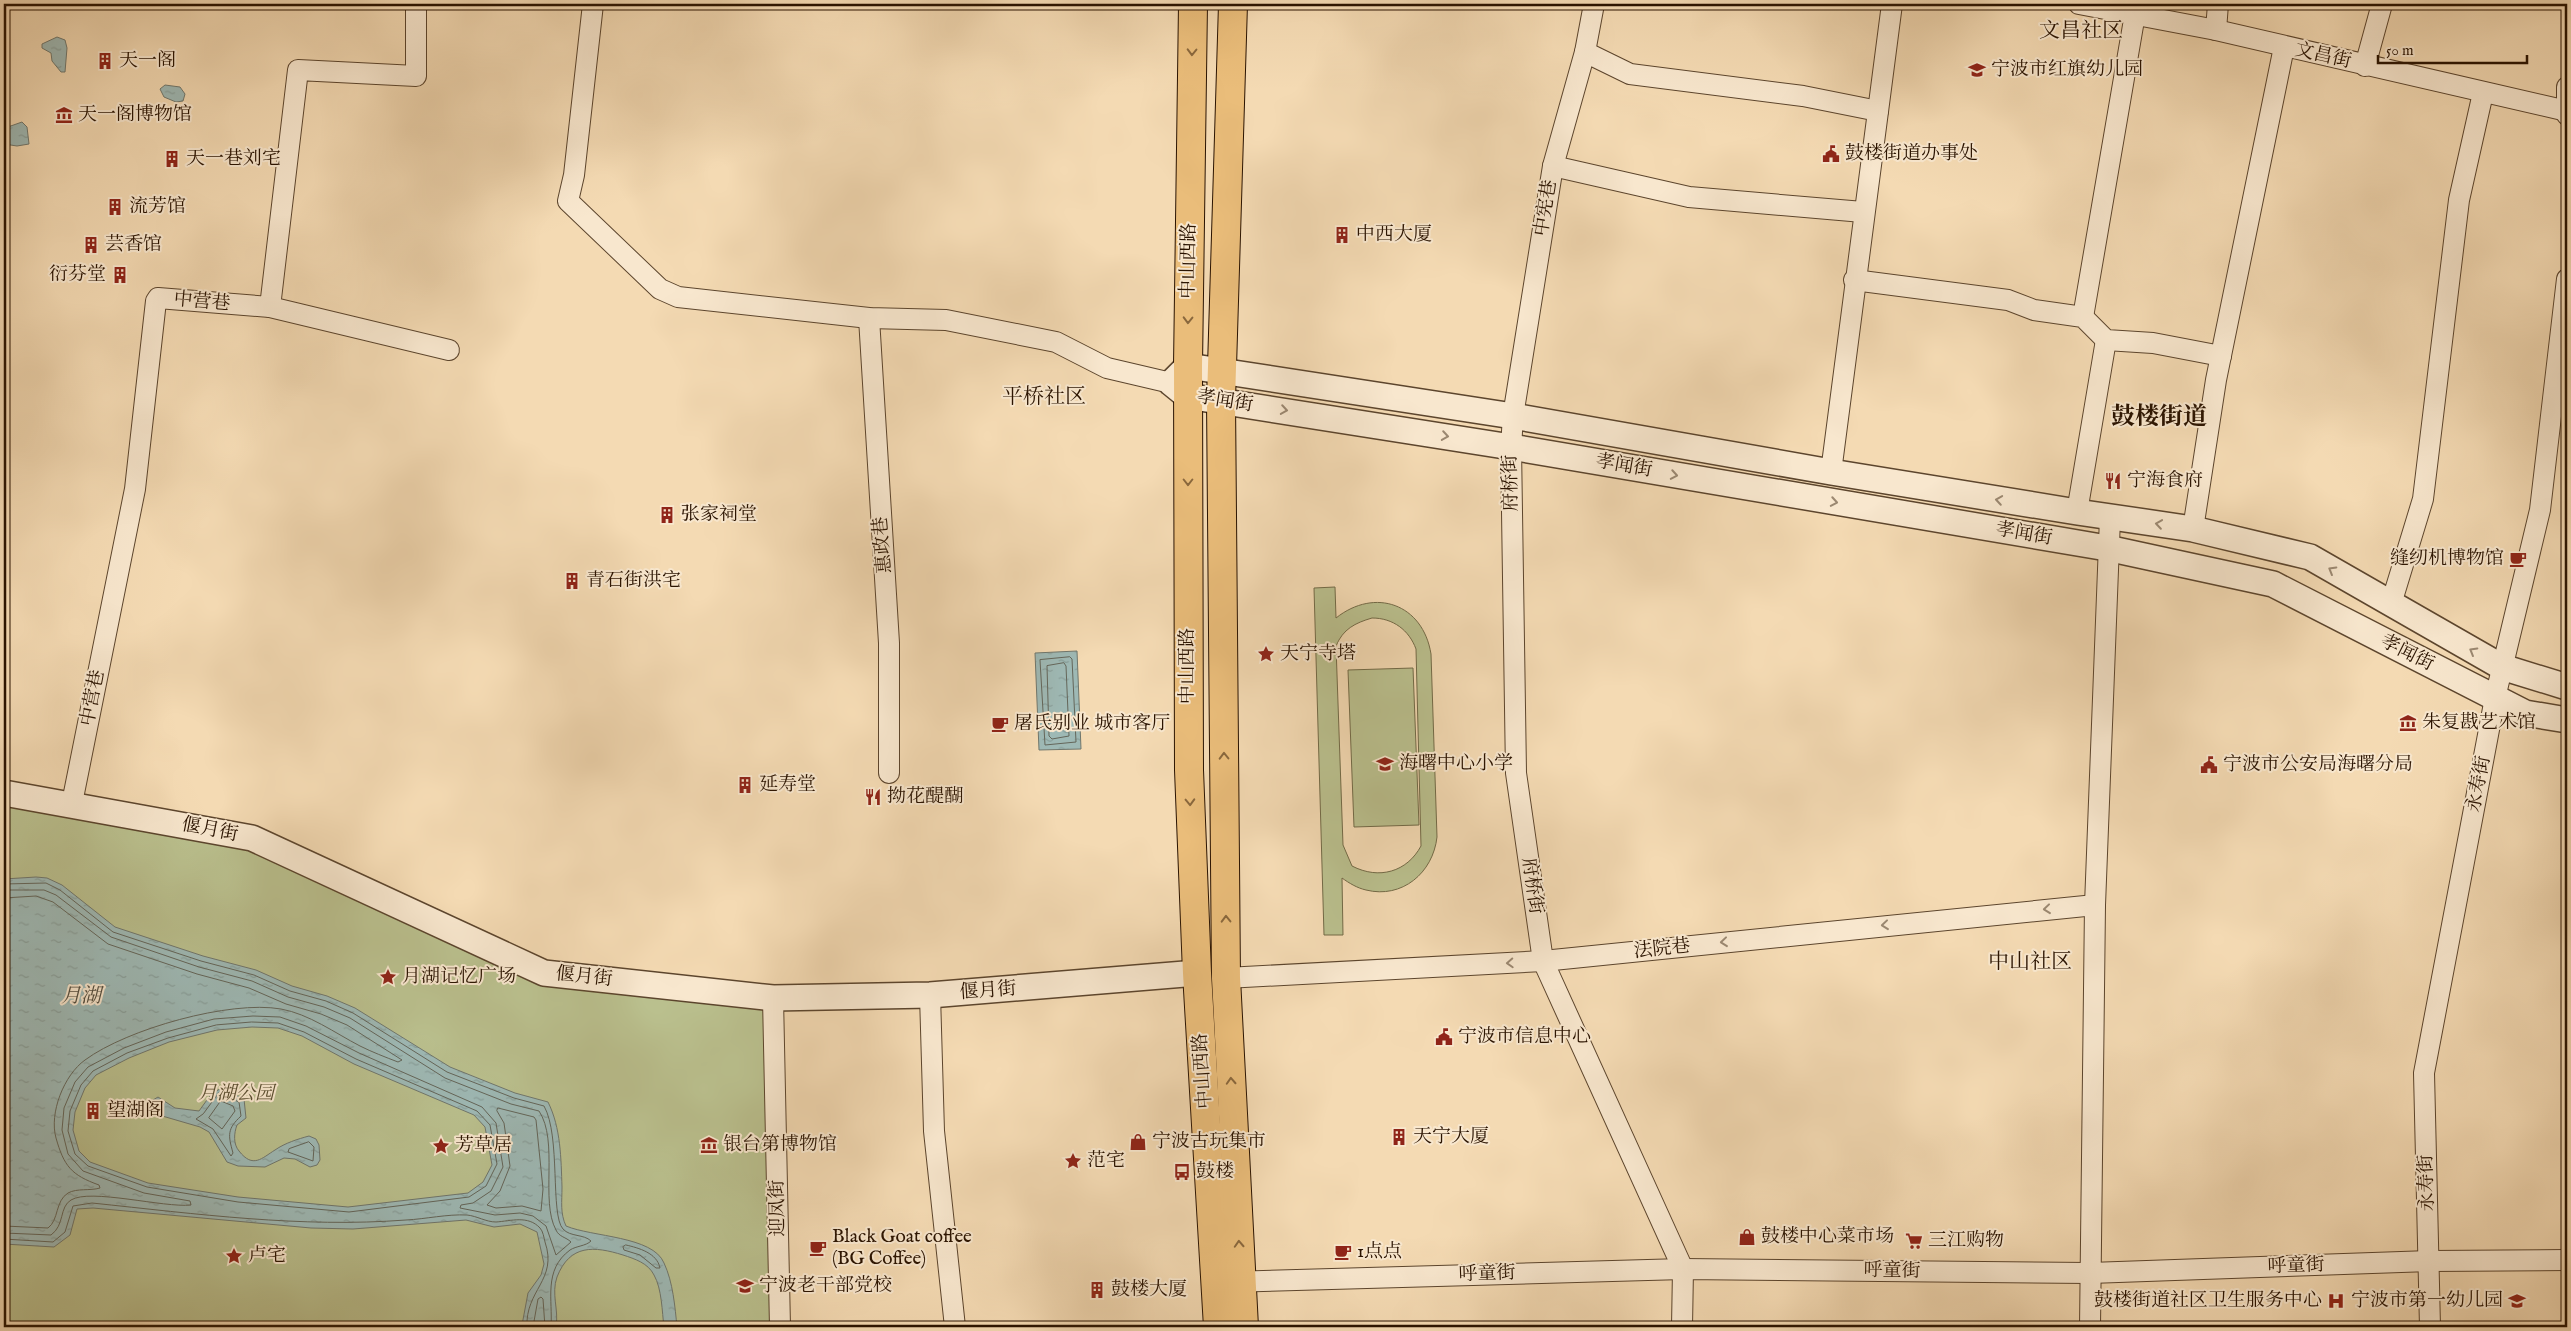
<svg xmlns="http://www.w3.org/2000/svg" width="2571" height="1331" font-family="'IM FELL English','Noto Serif SC',serif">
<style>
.park{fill:#bac08e;stroke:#726a47;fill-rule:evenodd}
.water{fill:url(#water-ripples);stroke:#70776d;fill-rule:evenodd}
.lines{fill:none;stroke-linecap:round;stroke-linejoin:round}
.shore{stroke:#64665a;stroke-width:1}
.minor-casing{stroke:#5c452d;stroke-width:22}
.tertiary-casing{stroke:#5c452d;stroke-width:28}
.primary-casing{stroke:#2a1300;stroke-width:30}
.minor{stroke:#f8e7ce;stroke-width:20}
.tertiary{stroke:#f8e7ce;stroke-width:25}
.primary{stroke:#eabd7a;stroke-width:28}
.oneway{stroke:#8a683d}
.oneway2{stroke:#9b8871}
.labels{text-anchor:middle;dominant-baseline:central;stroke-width:4;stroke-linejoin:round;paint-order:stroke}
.street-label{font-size:19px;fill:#2a1300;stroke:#f8e7ce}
.poi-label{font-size:19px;fill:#2a1300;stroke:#f8e7ce;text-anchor:start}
.park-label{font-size:19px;font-style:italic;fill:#5c5032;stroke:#f8e7ce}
.water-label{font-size:20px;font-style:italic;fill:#534d3f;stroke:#f8e7ce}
.quarter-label{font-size:21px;fill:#2a1300;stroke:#f8e7ce}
.district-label{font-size:24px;font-weight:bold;fill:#2a1300;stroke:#f8e7ce}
</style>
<defs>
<pattern id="water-ripples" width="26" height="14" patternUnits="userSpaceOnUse" patternTransform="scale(1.25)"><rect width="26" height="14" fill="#9eb9b5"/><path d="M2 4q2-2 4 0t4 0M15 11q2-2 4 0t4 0" fill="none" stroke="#889e9a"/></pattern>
</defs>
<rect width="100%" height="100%" fill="#f4dab3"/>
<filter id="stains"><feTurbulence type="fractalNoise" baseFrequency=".004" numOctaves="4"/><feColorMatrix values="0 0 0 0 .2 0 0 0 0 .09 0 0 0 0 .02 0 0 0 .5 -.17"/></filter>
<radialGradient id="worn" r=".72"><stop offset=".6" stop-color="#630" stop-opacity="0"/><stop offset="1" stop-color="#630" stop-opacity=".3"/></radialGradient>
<!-- park -->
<g class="park">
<path d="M 1335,587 L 1336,618 C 1375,587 1423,604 1431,654 L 1437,837 C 1433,873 1402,899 1366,890 C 1357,888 1349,883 1342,878 L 1343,935 L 1324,935 L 1314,588 ZM 1372,618 C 1393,618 1409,630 1416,649 L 1421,846 C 1407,872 1379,880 1352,866 L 1343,845 L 1336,646 C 1343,629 1355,623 1372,618 Z"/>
<polygon points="1413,668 1419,825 1354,827 1348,670"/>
<polygon points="4,803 251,844 542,976 767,1005 772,1327 4,1327"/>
</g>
<!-- water -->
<g class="water">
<polygon points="57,37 65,40 67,48 65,72 61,72 52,61 51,53 42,48 42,44"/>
<polygon points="165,85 180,87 185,94 183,101 176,102 164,97 160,89"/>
<polygon points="22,122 27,127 29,144 17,146 4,144 5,128"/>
<polygon points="1077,651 1081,749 1039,750 1035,653"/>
<path d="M 36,877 L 47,878 L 62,885 L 115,927 L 203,956 L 256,970 L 292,986 L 327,996 L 355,1008 L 450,1067 L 515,1093 L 548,1102 C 561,1128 561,1159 562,1187 C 562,1202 560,1213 566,1226 C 592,1237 653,1236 664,1263 C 673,1282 675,1307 677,1327 L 664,1327 C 662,1312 662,1289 654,1275 C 648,1263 635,1259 623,1255 C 594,1246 570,1244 557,1277 C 551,1294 559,1310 556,1326 L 526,1327 L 522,1325 L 528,1293 L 541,1275 L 544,1264 L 537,1232 L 520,1224 L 494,1227 L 466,1220 L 353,1229 L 311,1228 L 93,1208 L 77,1209 L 70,1235 L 54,1247 L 4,1244 L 4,879 ZM 252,1027 L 278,1028 L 302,1036 L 354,1064 L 474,1115 L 485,1127 L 492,1165 L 483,1182 L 468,1193 L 348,1207 L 238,1197 L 148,1183 L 90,1162 L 79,1151 L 73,1130 L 75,1112 L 85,1088 L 96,1075 L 129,1058 L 169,1042 L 217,1030 Z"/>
<path d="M 222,1088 L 244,1099 L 246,1118 L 237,1125 C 234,1133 233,1144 239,1151 C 253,1169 262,1158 275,1150 C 285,1143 298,1139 309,1136 L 316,1139 L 319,1145 L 320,1160 L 317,1165 L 310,1167 L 295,1159 L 284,1158 L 265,1167 L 238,1166 L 227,1162 L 209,1132 L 200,1127 L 152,1113 L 149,1109 L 153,1100 L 158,1097 L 175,1108 L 199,1111 L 212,1093 Z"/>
</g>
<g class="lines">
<!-- shore -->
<g class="shore">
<polygon points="1070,657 1072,659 1076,742 1045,745 1040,660"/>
<polygon points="1064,663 1066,666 1069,736 1052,739 1049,736 1047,666"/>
<path d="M 4,884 L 46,883 L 60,890 L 113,932 L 201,961 L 254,975 L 290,991 L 326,1001 L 353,1013 L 447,1072 L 514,1098 L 544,1106 C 561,1136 550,1215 563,1229 C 570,1237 584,1234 591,1241 C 586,1246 576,1246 570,1250 C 543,1270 553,1300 551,1327"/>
<path d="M 4,890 L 44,890 L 56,895 L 111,937 L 199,967 L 252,981 L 288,997 L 324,1007 L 350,1018 L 445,1078 L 511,1104 L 539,1111 C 559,1141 540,1201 556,1230 C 559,1237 566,1237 571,1242 L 556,1255 L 546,1226 L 533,1216 L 520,1213 L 495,1215 L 460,1208 L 461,1205 L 473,1203 L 491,1191 L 503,1167 L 496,1123 L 482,1107 L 359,1053 L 306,1026 L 280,1017 L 253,1016 L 214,1019 L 166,1032 L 124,1048 L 88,1067 L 75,1082 L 64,1108 L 62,1130 L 68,1154 L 83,1171 L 144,1193 L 190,1201 L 191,1205 C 164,1208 90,1188 71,1200 C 59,1207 65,1225 51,1235 L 4,1233"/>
<path d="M 4,898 L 36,896 L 53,902 L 108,944 L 197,974 L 249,988 L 286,1004 L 321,1014 L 347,1025 L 402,1060 L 398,1062 C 385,1057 372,1052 360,1046 C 335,1033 309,1014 281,1009 C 230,1000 127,1029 85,1060 C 64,1075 49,1113 56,1138 C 64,1166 71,1175 99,1185 L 100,1188 C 90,1191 77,1188 68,1193 C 55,1201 59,1220 48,1228 L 4,1226"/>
<polygon points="252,1022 278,1023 304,1032 356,1059 477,1111 490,1125 497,1164 486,1186 469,1197 349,1212 238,1202 147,1187 88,1166 75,1154 68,1131 70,1111 81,1085 93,1071 127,1053 168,1038 216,1025"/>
<path d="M 219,1093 L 239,1102 L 241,1116 C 227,1129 228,1135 233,1153 L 231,1156 L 213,1129 L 196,1119 L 203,1114 Z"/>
<polygon points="221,1101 233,1106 235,1111 222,1129 209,1118"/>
<polygon points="498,1108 534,1117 536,1120 543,1189 541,1211 522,1206 496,1208 487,1205 500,1191 510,1166 504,1123 497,1111"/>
<polygon points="309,1142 314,1147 313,1161 288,1152 289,1149"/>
<path d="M 4,1239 L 53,1242 L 65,1232 L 73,1206 L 92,1203 C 197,1214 301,1228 406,1220 C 426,1219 447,1214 467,1215 C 477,1216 486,1222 496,1222 C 511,1221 528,1215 540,1228 C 543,1231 544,1238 545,1242 C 558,1280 525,1290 527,1327"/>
<path d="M 626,1245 C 639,1248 657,1253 660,1268 L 656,1268 L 640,1255 L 624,1250 L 623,1247 Z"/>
<polyline points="533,1327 538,1299 541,1297 543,1299 545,1327"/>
</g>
<!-- minor casing -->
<g class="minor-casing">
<g id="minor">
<polyline points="593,4 574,175 568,201 660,289 678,297 869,318 946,320 1056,342 1107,368 1171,383"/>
<polyline points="1594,4 1585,52 1553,166 1513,416 1511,447 1516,773 1543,961 1683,1269 1682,1327"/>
<polyline points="2079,4 2216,30 2567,111"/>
<polyline points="2216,30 2218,4"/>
<polyline points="1585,52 1630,74 1803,96 1878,111"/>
<polyline points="2365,66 2382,4"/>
<polyline points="2567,87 2567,115"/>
<polyline points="1553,166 1689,197 1863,212"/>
<polyline points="1854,280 2008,300 2034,310 2083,317 2106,340 2153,343 2221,356"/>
<polyline points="270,307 449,350"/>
<polyline points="2083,317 2135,14"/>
<polyline points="869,318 889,643 889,773"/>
<polyline points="1831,472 1892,4"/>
<polyline points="2077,512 2106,340"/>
<polyline points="2193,529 2216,380 2284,47"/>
<polyline points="2391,604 2423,499 2459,200 2483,93"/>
<polyline points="72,803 135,489 156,301 158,298 270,307 298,70 416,76 416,4"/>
<polyline points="1226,978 1543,961 2095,905"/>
<polyline points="930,995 934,1131 955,1327"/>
<polyline points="773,998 780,1327"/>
<polyline points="1228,1282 1683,1269 2090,1273 2430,1261 2567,1260"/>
<polyline points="2090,1327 2095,905 2110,518"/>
<polyline points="2430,1327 2424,1073 2495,698 2540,510 2567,279"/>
</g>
</g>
<!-- tertiary casing -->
<g class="tertiary-casing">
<g id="tertiary">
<polyline points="2567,687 2502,667 2310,557 2193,529 2077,512 1831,472 1513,416 1188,366 1171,383 1187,396 1511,447 2107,548 2273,584 2525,713 2567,720"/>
<polyline points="4,793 252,838 544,973 773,998 930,995 1197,973"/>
</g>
</g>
<!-- primary casing -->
<g class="primary-casing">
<g id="primary">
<polyline points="1193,4 1188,366 1189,770 1197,973 1218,1327"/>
<polyline points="1233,4 1221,400 1226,978 1244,1327"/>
</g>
</g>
<!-- minor -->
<use href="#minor" class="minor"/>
<!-- tertiary -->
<use href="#tertiary" class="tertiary"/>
<!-- primary -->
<use href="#primary" class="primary"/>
</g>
<!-- one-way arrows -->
<defs><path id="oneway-chevron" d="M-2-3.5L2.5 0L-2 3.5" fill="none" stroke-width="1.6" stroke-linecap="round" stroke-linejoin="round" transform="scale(1.25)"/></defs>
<g class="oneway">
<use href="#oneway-chevron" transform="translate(1192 52) rotate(91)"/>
<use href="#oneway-chevron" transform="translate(1188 320) rotate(91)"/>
<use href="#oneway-chevron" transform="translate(1188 482) rotate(90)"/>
<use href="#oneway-chevron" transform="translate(1224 756) rotate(-91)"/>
<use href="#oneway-chevron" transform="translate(1190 802) rotate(88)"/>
<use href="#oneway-chevron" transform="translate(1226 919) rotate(-91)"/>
<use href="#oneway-chevron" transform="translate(1231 1081) rotate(-93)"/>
<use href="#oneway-chevron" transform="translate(1239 1244) rotate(-93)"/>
</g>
<g class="oneway2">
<use href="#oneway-chevron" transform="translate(1284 410) rotate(9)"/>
<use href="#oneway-chevron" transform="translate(1445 436) rotate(9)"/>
<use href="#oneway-chevron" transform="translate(1674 475) rotate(10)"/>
<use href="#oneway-chevron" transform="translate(1999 500) rotate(-171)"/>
<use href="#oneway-chevron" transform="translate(1834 502) rotate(10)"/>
<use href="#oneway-chevron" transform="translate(2159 524) rotate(-172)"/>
<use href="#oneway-chevron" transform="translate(2332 570) rotate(-150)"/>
<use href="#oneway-chevron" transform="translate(2473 651) rotate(-150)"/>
<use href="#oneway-chevron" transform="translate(2047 909) rotate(174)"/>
<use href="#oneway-chevron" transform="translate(1885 925) rotate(174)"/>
<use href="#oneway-chevron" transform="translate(1724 942) rotate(174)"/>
<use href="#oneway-chevron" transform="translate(1510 963) rotate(177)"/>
</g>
<!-- icons -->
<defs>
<g id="building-bare" transform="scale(1.35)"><path d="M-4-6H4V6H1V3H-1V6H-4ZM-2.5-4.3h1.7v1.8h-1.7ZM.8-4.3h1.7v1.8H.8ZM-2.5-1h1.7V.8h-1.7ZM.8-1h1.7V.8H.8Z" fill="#8f2418" stroke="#f8e7ce" stroke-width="2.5" paint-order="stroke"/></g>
<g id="school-bare" transform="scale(1.35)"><path d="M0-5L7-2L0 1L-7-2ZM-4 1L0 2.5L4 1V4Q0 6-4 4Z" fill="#8f2418" stroke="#f8e7ce" stroke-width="2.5" paint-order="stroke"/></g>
<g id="museum-bare" transform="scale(1.35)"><path d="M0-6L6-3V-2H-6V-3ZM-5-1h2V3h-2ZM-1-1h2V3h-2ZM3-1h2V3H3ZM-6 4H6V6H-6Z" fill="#8f2418" stroke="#f8e7ce" stroke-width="2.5" paint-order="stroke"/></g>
<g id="civic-bare" transform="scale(1.35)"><path d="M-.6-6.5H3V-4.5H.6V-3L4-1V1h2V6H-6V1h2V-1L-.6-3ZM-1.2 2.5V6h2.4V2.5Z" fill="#8f2418" stroke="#f8e7ce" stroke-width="2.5" paint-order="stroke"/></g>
<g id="restaurant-bare" transform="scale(1.35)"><path d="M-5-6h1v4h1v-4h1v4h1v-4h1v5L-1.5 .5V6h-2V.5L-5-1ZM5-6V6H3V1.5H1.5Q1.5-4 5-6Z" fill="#8f2418" stroke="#f8e7ce" stroke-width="2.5" paint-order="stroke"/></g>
<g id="cafe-bare" transform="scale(1.35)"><path d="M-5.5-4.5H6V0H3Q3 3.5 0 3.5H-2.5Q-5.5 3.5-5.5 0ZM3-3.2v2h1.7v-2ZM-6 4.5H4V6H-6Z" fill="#8f2418" stroke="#f8e7ce" stroke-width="2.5" paint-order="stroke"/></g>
<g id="sight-bare" transform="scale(1.35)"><path d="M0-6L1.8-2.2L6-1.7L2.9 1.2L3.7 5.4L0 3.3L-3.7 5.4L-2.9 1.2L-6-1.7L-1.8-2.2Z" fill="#8f2418" stroke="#f8e7ce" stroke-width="2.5" paint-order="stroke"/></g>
<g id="shop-bare" transform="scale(1.35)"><path d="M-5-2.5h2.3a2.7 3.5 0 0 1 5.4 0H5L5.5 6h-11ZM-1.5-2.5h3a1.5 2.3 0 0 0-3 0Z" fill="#8f2418" stroke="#f8e7ce" stroke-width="2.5" paint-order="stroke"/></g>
<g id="bus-bare" transform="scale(1.35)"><path d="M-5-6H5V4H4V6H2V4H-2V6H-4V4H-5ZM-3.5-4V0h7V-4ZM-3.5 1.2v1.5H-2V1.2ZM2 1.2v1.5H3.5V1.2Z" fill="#8f2418" stroke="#f8e7ce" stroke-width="2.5" paint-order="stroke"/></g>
<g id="supermarket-bare" transform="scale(1.35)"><path d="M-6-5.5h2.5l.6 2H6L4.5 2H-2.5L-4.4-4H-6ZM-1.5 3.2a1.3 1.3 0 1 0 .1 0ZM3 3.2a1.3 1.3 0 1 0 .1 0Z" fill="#8f2418" stroke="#f8e7ce" stroke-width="2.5" paint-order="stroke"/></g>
<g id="university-bare" transform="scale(1.35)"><path d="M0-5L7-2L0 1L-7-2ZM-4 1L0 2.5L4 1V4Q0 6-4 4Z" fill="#8f2418" stroke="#f8e7ce" stroke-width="2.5" paint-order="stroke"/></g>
<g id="hospital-bare" transform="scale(1.35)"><path d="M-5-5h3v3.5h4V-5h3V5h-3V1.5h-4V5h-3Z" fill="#8f2418" stroke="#f8e7ce" stroke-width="2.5" paint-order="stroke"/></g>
</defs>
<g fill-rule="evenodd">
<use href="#building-bare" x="105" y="61"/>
<use href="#school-bare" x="1977" y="70"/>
<use href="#museum-bare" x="64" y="115"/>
<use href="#civic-bare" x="1831" y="154"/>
<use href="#building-bare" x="172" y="159"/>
<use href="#building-bare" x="115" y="207"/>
<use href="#building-bare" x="1342" y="235"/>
<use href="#building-bare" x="91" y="245"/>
<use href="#building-bare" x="120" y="275"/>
<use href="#restaurant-bare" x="2113" y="481"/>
<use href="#building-bare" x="667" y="515"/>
<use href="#cafe-bare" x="2518" y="559"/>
<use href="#building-bare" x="572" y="581"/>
<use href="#sight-bare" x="1266" y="654"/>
<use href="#museum-bare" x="2408" y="723"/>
<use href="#cafe-bare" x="1000" y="724"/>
<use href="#school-bare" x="1385" y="764"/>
<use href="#civic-bare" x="2209" y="765"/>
<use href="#building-bare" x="745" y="785"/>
<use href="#restaurant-bare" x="873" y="797"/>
<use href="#sight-bare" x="388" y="977"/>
<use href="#civic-bare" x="1444" y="1037"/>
<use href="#building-bare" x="93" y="1111"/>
<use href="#building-bare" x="1399" y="1137"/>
<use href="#shop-bare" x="1138" y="1142"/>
<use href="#museum-bare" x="709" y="1145"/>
<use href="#sight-bare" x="441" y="1146"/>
<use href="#sight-bare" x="1073" y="1161"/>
<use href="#bus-bare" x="1182" y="1172"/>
<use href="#shop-bare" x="1747" y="1237"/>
<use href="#supermarket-bare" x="1914" y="1241"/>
<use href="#cafe-bare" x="818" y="1248"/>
<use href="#cafe-bare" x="1343" y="1252"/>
<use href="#sight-bare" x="234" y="1256"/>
<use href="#university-bare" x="745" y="1286"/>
<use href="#building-bare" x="1097" y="1290"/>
<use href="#hospital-bare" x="2336" y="1301"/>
<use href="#school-bare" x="2517" y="1301"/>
</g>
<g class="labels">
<!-- street labels -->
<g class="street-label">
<text transform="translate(2323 56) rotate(13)">文昌街</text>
<text transform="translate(1546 208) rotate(-81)">中宪巷</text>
<text transform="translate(1189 261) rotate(-89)">中山西路</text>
<text transform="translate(202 302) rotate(5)">中营巷</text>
<text transform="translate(1225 401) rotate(9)">孝闻街</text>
<text transform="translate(1624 466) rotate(10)">孝闻街</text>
<text transform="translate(1511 483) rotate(-91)">府桥街</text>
<text transform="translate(2024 534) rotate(10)">孝闻街</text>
<text transform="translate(883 545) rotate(-95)">惠政巷</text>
<text transform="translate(2407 653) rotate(27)">孝闻街</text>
<text transform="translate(1188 666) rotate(-90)">中山西路</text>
<text transform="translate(93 698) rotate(-79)">中营巷</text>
<text transform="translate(2479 784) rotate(-79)">永寿街</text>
<text transform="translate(210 830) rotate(11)">偃月街</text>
<text transform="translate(1532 886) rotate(82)">府桥街</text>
<text transform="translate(1662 949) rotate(-6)">法院巷</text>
<text transform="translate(584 977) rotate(6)">偃月街</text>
<text transform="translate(988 991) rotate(-4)">偃月街</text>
<text transform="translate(1203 1071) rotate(-94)">中山西路</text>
<text transform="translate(2427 1183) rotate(-92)">永寿街</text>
<text transform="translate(778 1208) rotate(-91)">迎凤街</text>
<text transform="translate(2296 1266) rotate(-2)">呼童街</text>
<text transform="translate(1892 1271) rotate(1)">呼童街</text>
<text transform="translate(1487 1274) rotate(-2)">呼童街</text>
</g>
<!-- poi labels -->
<g class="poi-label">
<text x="119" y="61">天一阁</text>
<text x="1991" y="70">宁波市红旗幼儿园</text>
<text x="78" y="115">天一阁博物馆</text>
<text x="1845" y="154">鼓楼街道办事处</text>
<text x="186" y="159">天一巷刘宅</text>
<text x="129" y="207">流芳馆</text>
<text x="1356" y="235">中西大厦</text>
<text x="105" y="245">芸香馆</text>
<text x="106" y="275" text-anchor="end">衍芬堂</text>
<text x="2127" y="481">宁海食府</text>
<text x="681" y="515">张家祠堂</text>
<text x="2504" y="559" text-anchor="end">缝纫机博物馆</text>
<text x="586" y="581">青石街洪宅</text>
<text x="1280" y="654">天宁寺塔</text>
<text x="2422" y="723">朱复戡艺术馆</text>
<text x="1014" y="724">屠氏别业 城市客厅</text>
<text x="1399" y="764">海曙中心小学</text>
<text x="2223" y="765">宁波市公安局海曙分局</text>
<text x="759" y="785">延寿堂</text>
<text x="887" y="797">拗花醍醐</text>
<text x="402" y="977">月湖记忆广场</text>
<text x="1458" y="1037">宁波市信息中心</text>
<text x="107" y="1111">望湖阁</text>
<text x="1413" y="1137">天宁大厦</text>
<text x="1152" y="1142">宁波古玩集市</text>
<text x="723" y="1145">银台第博物馆</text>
<text x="455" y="1146">芳草居</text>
<text x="1087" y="1161">范宅</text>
<text x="1196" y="1172">鼓楼</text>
<text x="832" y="1237">Black Goat coffee<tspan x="832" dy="22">(BG Coffee)</tspan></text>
<text x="1761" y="1237">鼓楼中心菜市场</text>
<text x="1928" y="1241">三江购物</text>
<text x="1357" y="1252">1点点</text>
<text x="248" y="1256">卢宅</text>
<text x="759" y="1286">宁波老干部党校</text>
<text x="1111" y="1290">鼓楼大厦</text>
<text x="2322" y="1301" text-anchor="end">鼓楼街道社区卫生服务中心</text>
<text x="2503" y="1301" text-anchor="end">宁波市第一幼儿园</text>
</g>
<!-- park labels -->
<g class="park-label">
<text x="236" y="1094">月湖公园</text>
</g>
<!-- water labels -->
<g class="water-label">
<text x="81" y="996">月湖</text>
</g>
<!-- quarter labels -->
<g class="quarter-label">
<text x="2081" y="31">文昌社区</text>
<text x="1044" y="397">平桥社区</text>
<text x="2030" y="962">中山社区</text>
</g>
<!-- district labels -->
<g class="district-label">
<text x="2159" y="417">鼓楼街道</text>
</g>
</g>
<!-- margin -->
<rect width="2571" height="1331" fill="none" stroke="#f4dab3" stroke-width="20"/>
<rect x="5" y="5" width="2561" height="1321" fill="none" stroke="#2a1300" stroke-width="2.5"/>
<rect x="10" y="10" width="2551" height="1311" fill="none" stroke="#2a1300"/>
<!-- scale -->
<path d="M2378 55v8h149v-8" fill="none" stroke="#2a1300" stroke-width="2.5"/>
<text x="2386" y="55" font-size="15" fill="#2a1300" stroke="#f8e7ce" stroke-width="4" paint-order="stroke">50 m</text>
<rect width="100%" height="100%" filter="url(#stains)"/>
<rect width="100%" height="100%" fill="url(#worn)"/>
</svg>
